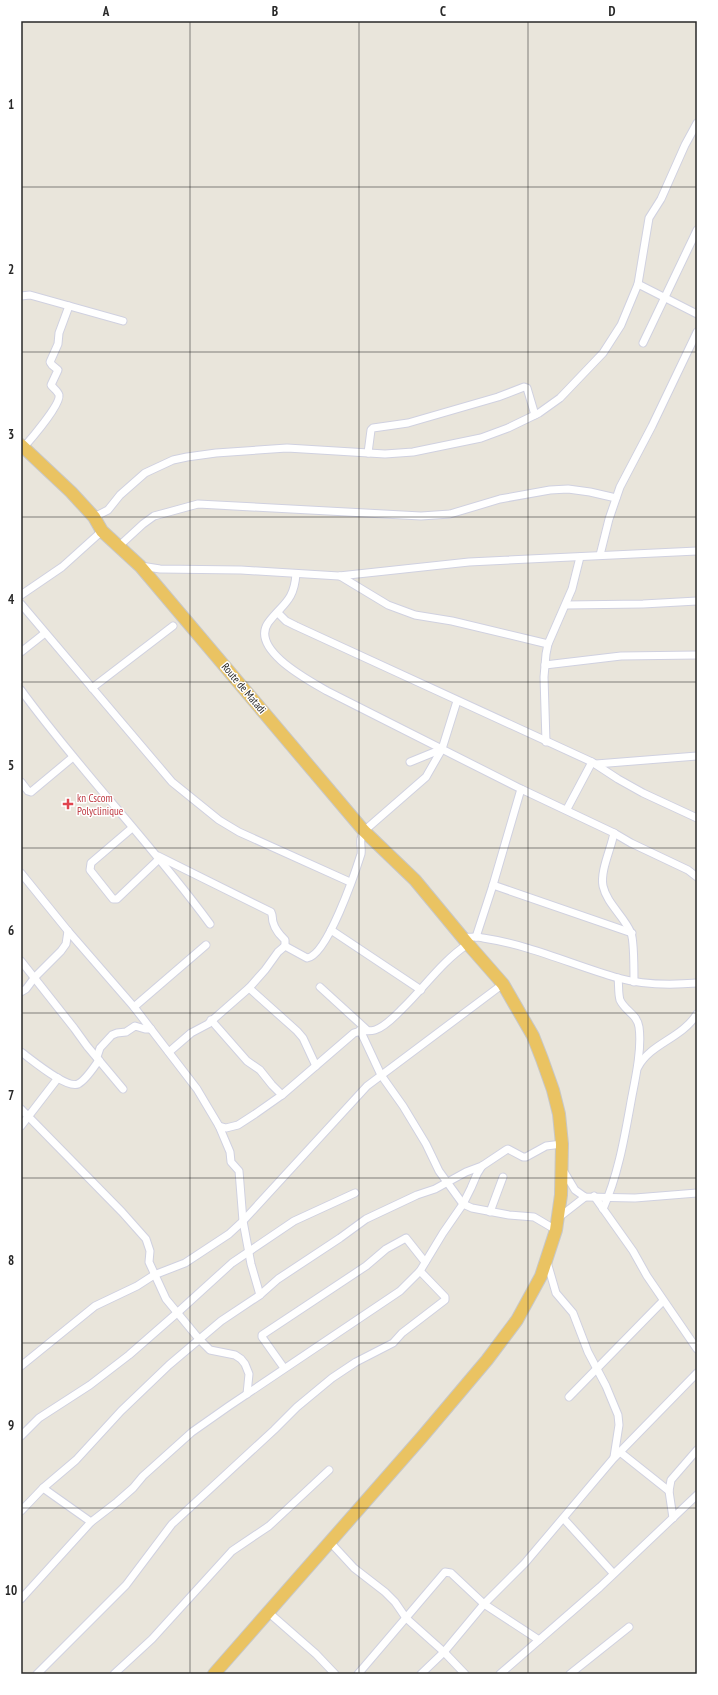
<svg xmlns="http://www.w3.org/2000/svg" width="718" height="1695" font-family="'PT Sans Narrow',sans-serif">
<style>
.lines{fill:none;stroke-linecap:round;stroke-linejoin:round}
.minor-casing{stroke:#d0d1e0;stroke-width:9}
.trunk-casing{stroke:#c7c7c7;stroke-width:14}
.minor{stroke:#fff;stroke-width:7}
.trunk{stroke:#eac362;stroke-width:12}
.grid{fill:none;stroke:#282828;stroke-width:1;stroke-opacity:0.55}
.health-dot{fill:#e0444e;stroke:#fff;stroke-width:1.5}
.labels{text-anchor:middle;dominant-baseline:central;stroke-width:3;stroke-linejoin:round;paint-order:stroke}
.street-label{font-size:11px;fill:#282828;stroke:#fff}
.health-label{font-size:11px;fill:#be3a42;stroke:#fff;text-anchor:start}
.neatline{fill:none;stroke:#282828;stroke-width:1.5}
.grid-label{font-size:13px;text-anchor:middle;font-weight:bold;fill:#282828}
</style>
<rect width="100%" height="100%" fill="#e9e5db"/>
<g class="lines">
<!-- minor casing -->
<g class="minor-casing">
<g id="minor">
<polyline points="638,284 697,314"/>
<polyline points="21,296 30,295 123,321"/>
<polyline points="643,343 697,230"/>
<path d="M 24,447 C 31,439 61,404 59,395 C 58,391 53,388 51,385 L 58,370 L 52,365 L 50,362 L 58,344 L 59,333 L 69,306"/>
<polyline points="368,453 371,430 373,428 408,423 498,397 524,387 527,388 535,415"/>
<polyline points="94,517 108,510 120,495 145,473 173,460 187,457 216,453 287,448 385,454 413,452 481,438 508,428 539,413 560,398 603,353 621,325 638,284 649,218 661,199 685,145 697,123"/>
<polyline points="118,547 143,524 154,516 198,504 421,516 450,514 500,499 550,490 568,489 590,492 616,498"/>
<polyline points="600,555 609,519 620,487 652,426 697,332"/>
<polyline points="141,566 160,569 241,570 339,576 469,562 697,551"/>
<path d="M 296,574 C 294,602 282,604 268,623 C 250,650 310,681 327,691 L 521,789 L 614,833 L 631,843 L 688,870 L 697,877"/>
<polyline points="340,576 388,605 415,615 452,621 548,644"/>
<polyline points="21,595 62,567 102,531"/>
<polyline points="21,604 172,782 219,820 239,832 350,882"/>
<polyline points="566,605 643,604 697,601"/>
<polyline points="278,613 286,621 296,626 592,762 618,779 643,793 697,818"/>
<polyline points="21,652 45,633"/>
<polyline points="545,665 621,656 697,655"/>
<polyline points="92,688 173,626"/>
<path d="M 21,690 C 80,771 151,843 210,924"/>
<polyline points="546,742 544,677 546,654 548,644 572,589 580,557"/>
<polyline points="410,762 442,749"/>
<polyline points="596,764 697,756"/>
<polyline points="21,782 28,791 31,792 73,757"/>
<polyline points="567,809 592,762"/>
<polyline points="132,828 91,863 90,870 113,899 117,899 159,859"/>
<path d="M 614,833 C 611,849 600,871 603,886 C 607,904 624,916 631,933 C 634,940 634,972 634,982"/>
<path d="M 158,856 L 271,912 C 273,916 272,918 273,922 C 275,930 280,935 285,940 L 285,946"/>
<polyline points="21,873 68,931 134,1007 197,1089 219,1126 230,1152 231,1162 239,1171 243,1221 251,1264 260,1295"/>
<polyline points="493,885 632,933"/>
<polyline points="331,930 421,990"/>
<path d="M 462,937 C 469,938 476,936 483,938 C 530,945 573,965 618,978 C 643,985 672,985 697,983"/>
<polyline points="476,937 493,885 521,789"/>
<polyline points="21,961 74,1028 87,1046 123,1089"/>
<polyline points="320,987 366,1029"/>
<polyline points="249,988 297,1031 303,1038 316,1066"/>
<polyline points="21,992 26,989 35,977 61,951 66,944 68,931"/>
<polyline points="134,1007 206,945"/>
<polyline points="211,1020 247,1061 260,1070 272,1085 282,1095"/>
<polyline points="360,1030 381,1075 403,1106 426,1144 439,1171 463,1204 472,1208 509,1215 534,1217 556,1230"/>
<path d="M 21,1052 C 31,1059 66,1089 78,1084 C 86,1080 94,1067 99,1060"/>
<path d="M 169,1052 L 191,1033 L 208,1024 L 249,988 L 265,970 L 278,952 L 285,946 L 307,958 C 327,956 355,873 361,854 C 362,849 360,844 361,839 C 361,836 363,833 364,831 L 426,777 L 442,749 L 457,701"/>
<polyline points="97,1057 100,1048 112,1035 117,1033 126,1032 135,1026 145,1029 151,1029"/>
<path d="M 638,1067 C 651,1043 681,1039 697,1014"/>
<polyline points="21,1109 122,1212 146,1239 150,1251 149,1262 166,1299 199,1339 210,1350 235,1355 241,1359 245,1364 249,1374 247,1394"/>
<polyline points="21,1126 58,1078"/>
<path d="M 219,1126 L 226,1128 L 238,1125 L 255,1114 L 282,1095 L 354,1033 C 364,1029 368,1032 375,1030 C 385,1027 395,1016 402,1009 C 424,988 442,961 468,944"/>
<polyline points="563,1170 575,1190 585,1197 635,1198 697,1193"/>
<polyline points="594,1196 633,1251 647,1276 697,1349"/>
<path d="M 603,1209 C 619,1173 625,1134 632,1096 C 636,1076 642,1047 639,1027 C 637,1014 625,1011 620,1000 C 618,993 619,985 618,978"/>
<polyline points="490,1212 503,1177"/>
<polyline points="558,1218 585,1197"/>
<polyline points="547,1262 556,1293 573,1313 588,1352 606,1386 618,1415 619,1425 614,1457"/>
<polyline points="21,1366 95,1306 137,1286 154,1275 185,1263 229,1234 243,1221 367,1086 503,984"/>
<polyline points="284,1368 262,1337 262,1335 366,1266 386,1249 406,1238 425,1262"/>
<polyline points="569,1397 663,1301"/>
<polyline points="21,1436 39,1418 90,1385 129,1355 177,1313 232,1263 294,1221 355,1193"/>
<polyline points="617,1452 620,1452 669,1491"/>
<polyline points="43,1488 91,1522"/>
<polyline points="21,1511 43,1488 76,1460 121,1411 169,1365 221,1321 260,1295 278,1279 340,1238 366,1219 417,1195 435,1189 466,1172 482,1166 506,1150 508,1149 523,1157 526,1157 546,1146 562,1144"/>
<polyline points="673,1518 669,1491 671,1480 697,1450"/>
<polyline points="564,1519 613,1573"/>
<polyline points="330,1542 354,1568 385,1592 395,1602 406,1618 444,1652 465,1674"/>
<polyline points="21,1599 91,1522 117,1502 133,1488 143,1476 192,1432 229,1406 400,1291 420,1271 443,1233 463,1204 471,1188 477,1174 482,1166"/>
<polyline points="268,1612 316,1654 335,1674"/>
<polyline points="37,1674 126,1585 172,1524 274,1430 297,1407 332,1378 356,1362 393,1343 402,1333 445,1300 445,1297 420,1271"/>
<polyline points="114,1674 152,1639 232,1551 269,1526 329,1470"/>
<polyline points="358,1674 445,1572 451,1573 484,1604 539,1640"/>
<polyline points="421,1674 444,1652 484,1604 525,1563 613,1459 697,1373"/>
<polyline points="500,1674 600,1587 697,1495"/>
<polyline points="570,1674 629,1627"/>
</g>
</g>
<!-- trunk casing -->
<g class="trunk-casing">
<polyline id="trunk" points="21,445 71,492 94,517 102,531 140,566 364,831 415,880 468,944 503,984 533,1036 542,1059 553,1090 559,1114 562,1144 561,1195 556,1230 541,1276 517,1320 487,1360 422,1437 214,1674"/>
</g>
<!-- minor -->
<use href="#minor" class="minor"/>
<!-- trunk -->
<use href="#trunk" class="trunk"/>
</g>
<!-- grid -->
<path class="grid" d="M 190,21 L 190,1674M 359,21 L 359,1674M 528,21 L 528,1674M 21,187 L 697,187M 21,352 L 697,352M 21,517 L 697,517M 21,682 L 697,682M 21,848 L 697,848M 21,1013 L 697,1013M 21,1178 L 697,1178M 21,1343 L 697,1343M 21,1508 L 697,1508"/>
<!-- markers -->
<path class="health-dot" d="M66 798h4v4h4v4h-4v4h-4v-4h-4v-4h4z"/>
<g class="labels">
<!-- street labels -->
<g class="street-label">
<text transform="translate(244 688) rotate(50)">Route de Matadi</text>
</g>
<!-- health labels -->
<g class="health-label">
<text x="77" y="798">kn Cscom<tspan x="77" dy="13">Polyclinique</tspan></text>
</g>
</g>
<!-- border -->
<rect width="718" height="1695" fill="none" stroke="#ffffff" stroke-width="44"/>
<rect x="22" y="22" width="674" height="1651" class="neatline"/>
<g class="grid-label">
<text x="106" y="16">A</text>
<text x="275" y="16">B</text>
<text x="443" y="16">C</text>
<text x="612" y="16">D</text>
<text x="11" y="109">1</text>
<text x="11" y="274">2</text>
<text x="11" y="439">3</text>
<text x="11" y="604">4</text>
<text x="11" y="770">5</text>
<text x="11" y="935">6</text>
<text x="11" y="1100">7</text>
<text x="11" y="1265">8</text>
<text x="11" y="1430">9</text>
<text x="11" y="1595">10</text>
</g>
</svg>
